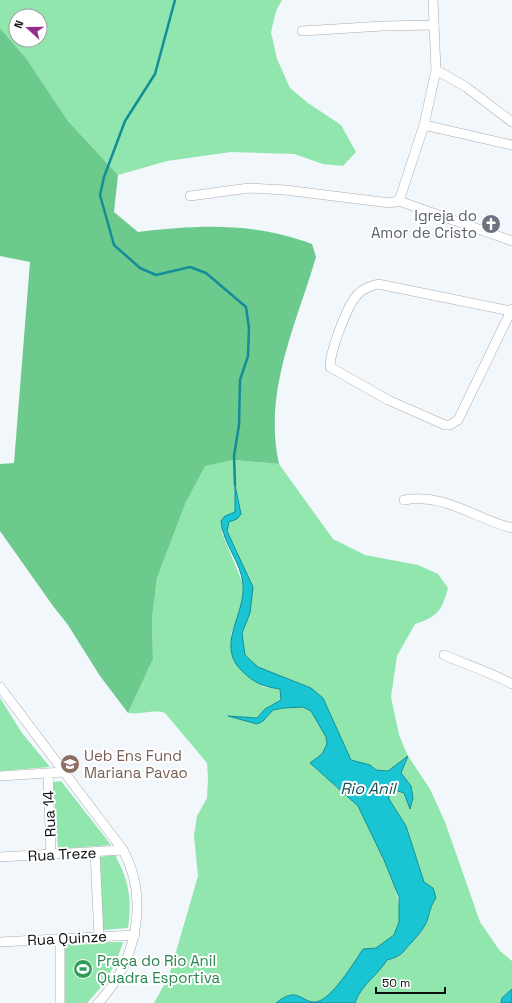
<svg xmlns="http://www.w3.org/2000/svg" width="512" height="1003" font-family="'Space Grotesk',sans-serif">
<style>
.green{fill:#90e6ac;fill-rule:evenodd}
.forest{fill:#6dca8d}
.water{fill:#19c4d3;stroke:#158d98}
.lines{fill:none;stroke-linecap:round;stroke-linejoin:round}
.stream{stroke:#158d98;stroke-width:2.5}
.minor-casing{stroke:#a7acb1;stroke-width:10}
.minor{stroke:#fff;stroke-width:9}
.labels{text-anchor:middle;dominant-baseline:central;stroke-width:4;stroke-linejoin:round;paint-order:stroke}
.worship-label{font-size:15px;fill:#5b616d;stroke:#fff;text-anchor:end}
.education-label{font-size:15px;fill:#785e54;stroke:#fff;text-anchor:start}
.street-label{font-size:15px;fill:#0b0d0e;stroke:#fff}
.leisure-label{font-size:15px;fill:#27864d;stroke:#fff;text-anchor:start}
.water-label{font-size:16px;font-style:italic;fill:#125258;stroke:#fff}
</style>
<rect width="100%" height="100%" fill="#f2f7fc"/>
<!-- green -->
<g class="green">
<path d="M 0,0 L 282,0 L 276,11 L 271,32 L 277,59 L 290,88 L 308,103 L 341,125 L 356,152 L 343,166 L 323,164 L 294,154 L 231,152 L 167,161 L 118,175 L 68,121 L 26,58 L 0,28 ZM 16,16 L 40,16 L 40,40 L 16,40 Z"/>
<path d="M 233,460 L 279,464 L 333,539 L 365,555 L 418,565 L 438,574 L 448,588 C 442,611 437,617 415,624 L 397,656 L 391,697 L 399,735 L 408,756 L 430,789 L 445,822 L 480,922 L 500,951 L 512,961 L 512,989 L 502,998 L 501,1003 L 355,1003 C 361,985 377,975 387,960 C 403,956 402,952 412,942 C 418,935 423,930 427,921 C 430,913 430,906 436,898 L 433,888 L 424,882 L 406,826 L 389,799 L 389,793 L 395,790 L 404,793 L 410,808 L 413,798 L 411,786 L 401,773 L 407,757 L 388,771 L 376,770 L 370,765 L 351,760 L 323,698 L 311,688 L 258,667 L 245,655 L 242,633 L 250,613 L 238,553 L 227,531 L 229,522 L 237,519 L 235,487 L 235,512 L 225,516 L 222,533 L 243,584 L 243,599 L 239,616 L 231,634 L 263,687 L 280,689 L 281,700 L 265,709 L 257,718 L 230,717 L 263,721 L 273,710 L 284,708 L 303,707 L 311,711 L 326,737 L 327,744 L 322,754 L 310,763 C 321,773 333,784 344,794 C 349,797 355,801 358,806 C 365,815 369,829 374,839 C 391,873 427,943 363,950 C 353,964 333,999 316,1002 C 301,1003 298,985 276,1003 L 154,1003 L 169,976 L 198,876 L 194,836 L 197,816 L 207,798 L 208,779 L 207,763 L 165,713 C 152,709 142,715 128,713 L 153,659 L 152,618 L 157,578 L 186,502 L 205,465 Z"/>
<polygon points="0,698 22,733 50,767 0,771"/>
<polygon points="61,781 111,845 58,849 53,782"/>
<path d="M 115,855 C 129,881 132,899 128,928 L 103,930 L 100,857 Z"/>
<path d="M 123,942 C 116,967 104,985 87,1003 L 65,1003 L 64,943 Z"/>
</g>
<!-- forest -->
<path class="forest" d="M 0,28 L 26,58 L 68,121 L 118,175 L 114,212 L 138,232 C 200,225 252,222 312,244 L 316,257 C 296,325 263,392 279,464 L 233,460 L 205,466 L 186,502 L 157,578 L 152,618 L 153,659 L 128,713 L 100,676 L 68,625 L 53,606 L 0,531 L 0,464 L 14,463 L 30,262 L 0,256 Z"/>
<!-- water -->
<g class="water">
<path d="M 235,485 L 241,514 L 237,519 L 229,522 L 227,531 L 253,587 L 250,613 L 242,633 L 245,655 L 258,667 L 311,688 L 323,698 L 351,760 L 370,765 L 376,770 L 388,771 L 408,756 L 401,773 L 411,786 L 413,798 L 410,809 L 404,793 L 395,790 L 389,793 L 389,799 L 406,826 L 424,882 L 433,888 L 436,898 C 430,906 430,913 427,921 C 423,930 418,935 412,942 C 402,952 403,956 387,960 C 377,976 361,985 355,1003 L 276,1003 C 298,985 301,1003 316,1002 C 332,999 353,964 363,949 L 376,948 L 394,935 L 399,922 L 399,897 L 384,860 L 358,806 L 310,763 L 322,754 L 327,744 L 326,737 L 311,711 L 303,707 L 284,708 L 273,710 L 263,721 L 257,724 L 228,716 L 257,718 L 265,709 L 281,700 L 280,689 C 264,687 254,683 242,671 C 215,645 246,615 243,584 C 241,562 223,544 221,521 L 225,516 L 235,512 Z"/>
<polygon points="512,989 512,1003 501,1003 502,998"/>
</g>
<g class="lines">
<!-- stream -->
<polyline class="stream" points="175,0 155,74 125,121 104,177 100,195 114,245 140,268 156,275 190,267 206,273 246,307 249,328 248,356 240,380 239,425 234,456 235,485"/>
<!-- minor casing -->
<g class="minor-casing">
<g id="minor">
<polyline points="302,31 383,26 434,25"/>
<polyline points="436,70 466,87 512,122"/>
<polyline points="424,125 512,145"/>
<polyline points="190,196 249,188 285,190 390,203 399,201 512,241"/>
<polyline points="399,201 424,125 436,70 433,0"/>
<path d="M 511,311 L 378,284 C 371,286 364,288 359,293 C 347,304 330,352 330,367 L 388,400 L 445,425 L 450,425 L 458,420 L 512,309"/>
<path d="M 404,500 C 446,493 473,518 512,528"/>
<path d="M 444,655 C 467,665 490,672 512,684"/>
<path d="M 0,687 L 123,850 C 150,900 136,963 98,1003"/>
<polyline points="48,773 51,854"/>
<polyline points="0,776 64,772"/>
<polyline points="95,852 99,937"/>
<polyline points="0,857 123,850"/>
<polyline points="0,942 135,935"/>
<polyline points="60,1003 60,939"/>
</g>
</g>
<!-- minor -->
<use href="#minor" class="minor"/>
</g>
<!-- icons -->
<defs>
<g id="church-disc" transform="scale(1)"><circle r="9.5" fill="#6b7280" stroke="#fff"/><path d="M-1.2-6h2.4v3.5h3.3v2.4h-3.3V6h-2.4V-.1h-3.3v-2.4h3.3Z" fill="#fff"/></g>
<g id="school-disc" transform="scale(1)"><circle r="9.5" fill="#8d6e63" stroke="#fff"/><path d="M0-5L7-2L0 1L-7-2ZM-4 1L0 2.5L4 1V4Q0 6-4 4Z" fill="#fff"/></g>
<g id="stadium-disc" transform="scale(1)"><circle r="9.5" fill="#2e9e5b" stroke="#fff"/><path d="M0-5a6.5 5 0 1 0 0 10a6.5 5 0 1 0 0-10ZM-3.5-1.8h7v3.6h-7Z" fill="#fff"/></g>
</defs>
<g fill-rule="evenodd">
<use href="#church-disc" x="491" y="224"/>
<use href="#school-disc" x="70" y="764"/>
<use href="#stadium-disc" x="83" y="969"/>
</g>
<g class="labels">
<!-- worship labels -->
<g class="worship-label">
<text x="477" y="215">Igreja do<tspan x="477" dy="17">Amor de Cristo</tspan></text>
</g>
<!-- education labels -->
<g class="education-label">
<text x="84" y="755">Ueb Ens Fund<tspan x="84" dy="17">Mariana Pavao</tspan></text>
</g>
<!-- street labels -->
<g class="street-label">
<text transform="translate(49 814) rotate(-93)">Rua 14</text>
<text transform="translate(62 854) rotate(-3)">Rua Treze</text>
<text transform="translate(67 938) rotate(-3)">Rua Quinze</text>
</g>
<!-- leisure labels -->
<g class="leisure-label">
<text x="97" y="960">Praça do Rio Anil<tspan x="97" dy="17">Quadra Esportiva</tspan></text>
</g>
<!-- water labels -->
<g class="water-label">
<text x="368" y="788">Rio Anil</text>
</g>
</g>
<!-- north arrow -->
<g transform="translate(28 28) rotate(291)"><circle r="19" fill="#ffffff" stroke="#9d9e9f"/>
<path d="M0-3L7 15L0 10L-7 15Z" fill="#952d91"/>
<text y="-6" font-size="11" font-weight="bold" text-anchor="middle" fill="#0b0d0e">N</text>
</g>
<!-- scale -->
<path d="M376 987v6h69v-6" fill="none" stroke="#0b0d0e" stroke-width="2"/>
<text x="382" y="987" font-size="12" fill="#0b0d0e" stroke="#ffffff" stroke-width="3" paint-order="stroke">50 m</text>
</svg>
